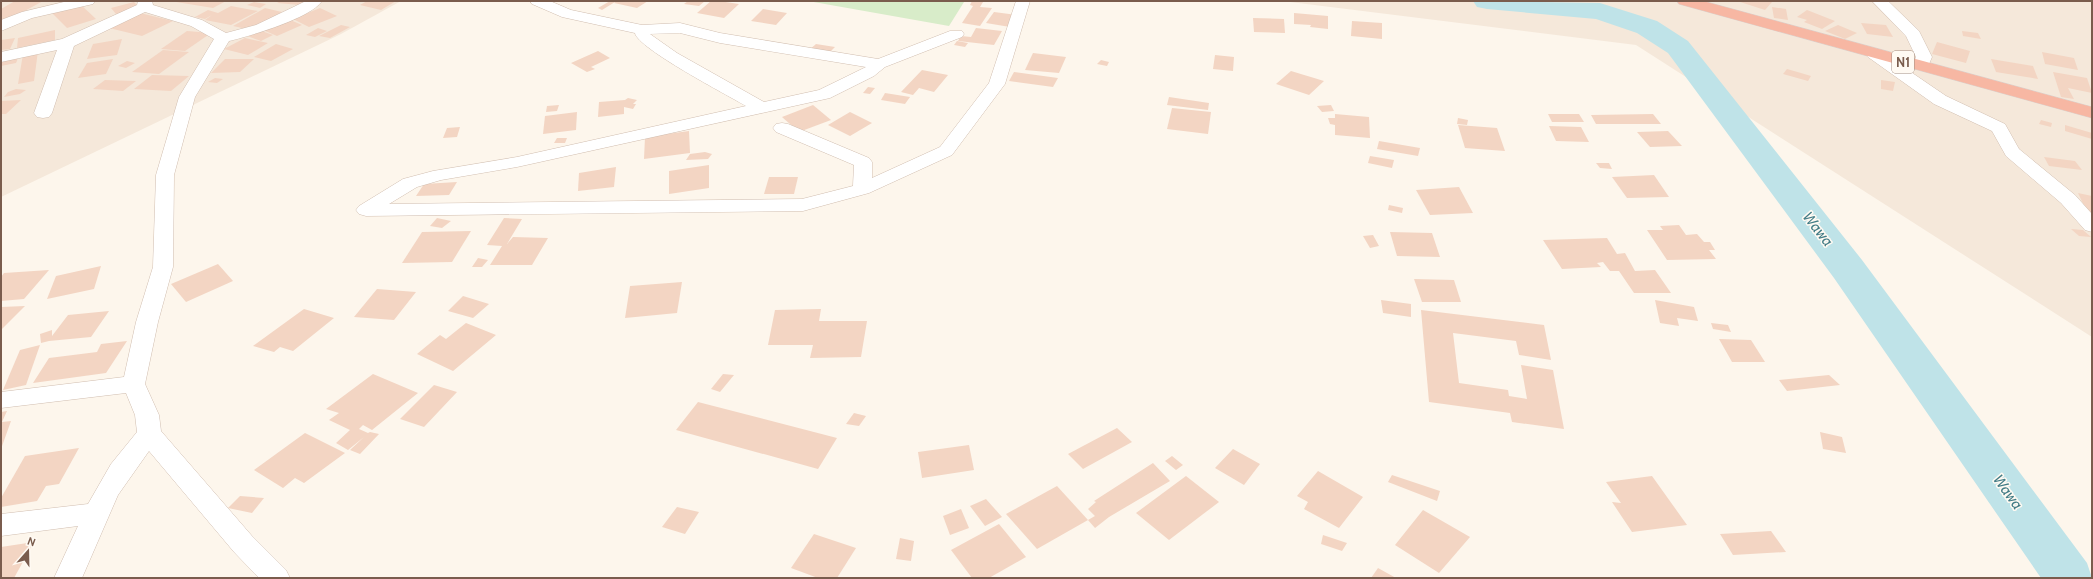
<svg xmlns="http://www.w3.org/2000/svg" width="2093" height="579" font-family="Cabin,sans-serif">
<style>
.residential{fill:#f5e8da}
.green{fill:#d8ecc9}
.lines{fill:none;stroke-linecap:round;stroke-linejoin:round}
.river{fill:#bfe3e8;fill-rule:evenodd}
.building{fill:#f3d5c3}
.minor-casing{stroke:#d1beb0;stroke-width:1}
.highway-casing{stroke:#dad1cd;stroke-width:1}
.minor{fill:#fff;fill-rule:evenodd}
.highway{fill:#f7b7a3;fill-rule:evenodd}
.labels{text-anchor:middle;dominant-baseline:central;stroke-width:3;stroke-linejoin:round;paint-order:stroke}
.shield{fill:#fffaf3;stroke:#a28b7f;stroke-width:1}
.shield-label{font-size:13px;font-weight:bold;fill:#7a5c4d}
.water-label{font-size:15px;font-style:italic;fill:#437c86;stroke:#fffaf3}
</style>
<rect width="100%" height="100%" fill="#fdf6ec"/>
<!-- residential -->
<g class="residential">
<polygon points="1,1 401,1 341,34 1,197"/>
<polygon points="1282,1 2092,1 2092,337 1636,45"/>
</g>
<!-- green -->
<polygon class="green" points="808,1 963,1 964,2 949,26"/>
<g class="lines">
<!-- river -->
<polygon class="river" points="1473,1 1600,3 1657,21 1688,41 1862,260 2087,563 2092,578 2041,578 1834,278 1668,53 1637,33 1596,19 1487,9 1477,7"/>
</g>
<!-- building -->
<g class="building">
<polygon points="15,1 43,1 1,24 1,9"/>
<polygon points="170,1 226,1 213,8"/>
<polygon points="281,1 305,1 300,5 277,3"/>
<polygon points="367,1 396,1 381,10 360,5"/>
<polygon points="610,1 615,2 602,10 598,8"/>
<polygon points="617,1 648,1 637,8 614,3"/>
<polygon points="688,1 705,1 699,6 684,4"/>
<polygon points="711,1 719,1 739,4 724,18 697,13"/>
<polygon points="972,1 983,2 980,7 992,8 980,26 962,23 973,6 970,5"/>
<polygon points="1737,1 1768,1 1772,2 1765,10"/>
<polygon points="134,2 140,8 116,14 111,8"/>
<polygon points="254,2 266,4 260,8 247,5"/>
<polygon points="80,4 96,19 67,28 52,13"/>
<polygon points="231,6 258,11 231,25 205,20 212,15 205,19 195,17 208,10 218,13"/>
<polygon points="1772,7 1786,9 1788,20 1774,18"/>
<polygon points="265,8 282,12 251,30 233,26"/>
<polygon points="320,8 337,16 309,27 293,19"/>
<polygon points="763,9 787,13 776,25 751,21"/>
<polygon points="1807,10 1835,21 1822,29 1804,22 1807,20 1797,17"/>
<polygon points="994,12 1017,15 1010,27 986,23"/>
<polygon points="140,13 173,21 142,36 109,28"/>
<polygon points="1294,13 1328,16 1328,29 1310,27 1311,25 1294,24"/>
<polygon points="1253,18 1284,19 1285,33 1254,32"/>
<polygon points="288,19 302,25 277,36 263,30"/>
<polygon points="1352,21 1382,23 1382,39 1351,36"/>
<polygon points="1861,23 1886,25 1893,37 1867,34"/>
<polygon points="341,25 350,27 330,38 319,36"/>
<polygon points="1838,25 1857,33 1845,39 1825,31"/>
<polygon points="318,28 327,31 315,37 306,35"/>
<polygon points="976,28 1002,31 994,45 958,41 961,36 971,37"/>
<polygon points="55,30 55,40 17,48 18,38"/>
<polygon points="259,30 273,35 261,41 247,36"/>
<polygon points="187,31 211,33 185,51 161,49"/>
<polygon points="1962,31 1978,33 1981,39 1963,36"/>
<polygon points="15,38 10,49 1,50 1,40"/>
<polygon points="245,38 268,43 248,55 224,49"/>
<polygon points="122,39 117,55 87,59 93,44"/>
<polygon points="957,41 968,43 965,47 954,45"/>
<polygon points="1937,42 1970,51 1966,63 1932,54"/>
<polygon points="276,44 293,49 271,61 254,57"/>
<polygon points="816,44 835,47 828,54 808,51"/>
<polygon points="163,50 189,52 159,74 132,72"/>
<polygon points="38,51 34,81 18,84 23,54"/>
<polygon points="598,51 610,58 591,67 595,69 587,72 571,63"/>
<polygon points="2042,52 2074,58 2078,70 2045,64"/>
<polygon points="1033,53 1066,57 1059,73 1025,70"/>
<polygon points="1215,55 1234,57 1233,71 1213,69"/>
<polygon points="19,56 16,63 1,66 1,59"/>
<polygon points="113,59 106,74 78,78 87,63"/>
<polygon points="225,59 254,59 240,72 211,73"/>
<polygon points="1991,59 2033,66 2038,79 1996,72"/>
<polygon points="1101,60 1109,62 1107,66 1097,64"/>
<polygon points="127,61 135,63 126,68 118,66"/>
<polygon points="1787,69 1801,73 1811,76 1808,81 1783,74"/>
<polygon points="922,70 948,75 934,92 919,88 913,95 901,92"/>
<polygon points="1291,71 1324,81 1309,95 1276,84"/>
<polygon points="1014,72 1058,78 1053,87 1009,81"/>
<polygon points="2053,72 2087,78 2092,93 2068,88 2074,99 2061,97"/>
<polygon points="152,75 189,76 171,91 134,89"/>
<polygon points="215,78 223,79 217,83 208,82"/>
<polygon points="105,80 136,81 123,91 93,89"/>
<polygon points="1881,80 1895,82 1893,91 1881,89"/>
<polygon points="868,87 875,88 870,94 863,93"/>
<polygon points="16,89 26,90 20,94 4,97 8,92"/>
<polygon points="885,93 910,97 905,104 881,100"/>
<polygon points="1169,97 1209,103 1208,110 1167,105"/>
<polygon points="628,98 637,100 633,104 636,104 633,109 624,107 624,114 598,117 599,102 625,100"/>
<polygon points="21,100 6,114 1,114 1,101"/>
<polygon points="559,105 557,111 546,112 547,106"/>
<polygon points="813,105 831,120 799,132 782,117"/>
<polygon points="1331,105 1334,111 1322,112 1317,106"/>
<polygon points="1172,108 1211,112 1208,134 1167,129"/>
<polygon points="577,112 576,130 543,134 545,116"/>
<polygon points="850,112 872,123 850,136 828,125"/>
<polygon points="1335,114 1369,117 1370,138 1335,135 1335,125 1330,124 1328,118 1335,118"/>
<polygon points="1548,114 1579,114 1584,122 1552,122"/>
<polygon points="1653,114 1661,124 1596,124 1591,115"/>
<polygon points="1458,118 1468,120 1467,125 1457,124"/>
<polygon points="2041,120 2052,123 2051,127 2039,124"/>
<polygon points="1458,125 1497,128 1505,151 1465,148"/>
<polygon points="2065,125 2092,133 2092,139 2065,131"/>
<polygon points="1549,126 1581,127 1589,142 1556,141"/>
<polygon points="460,127 457,137 443,138 447,128"/>
<polygon points="689,131 690,153 644,159 645,137"/>
<polygon points="1668,131 1682,146 1650,147 1637,132"/>
<polygon points="557,138 567,138 565,143 554,143"/>
<polygon points="1379,141 1420,148 1418,156 1377,149"/>
<polygon points="705,152 712,154 708,159 686,160 690,154"/>
<polygon points="1370,156 1394,160 1392,168 1368,163"/>
<polygon points="2044,157 2075,161 2082,170 2049,166"/>
<polygon points="1596,163 1609,163 1612,169 1600,168"/>
<polygon points="709,165 709,188 669,194 669,171"/>
<polygon points="616,167 614,187 578,191 579,173"/>
<polygon points="1654,175 1669,197 1627,198 1612,177"/>
<polygon points="769,177 798,177 794,194 764,194"/>
<polygon points="457,182 449,195 416,196 424,184"/>
<polygon points="1459,187 1473,213 1430,215 1416,190"/>
<polygon points="2078,193 2092,196 2092,213 2087,212"/>
<polygon points="1389,205 1403,208 1402,213 1388,210"/>
<polygon points="437,218 451,221 442,228 430,226"/>
<polygon points="504,218 522,219 507,244 513,237 548,238 532,265 490,265 502,246 487,245"/>
<polygon points="1679,225 1686,235 1697,234 1704,242 1710,242 1715,250 1709,250 1716,259 1667,260 1647,230 1663,230 1660,226"/>
<polygon points="2071,229 2083,230 2091,237 2079,236"/>
<polygon points="471,231 452,262 402,263 422,232"/>
<polygon points="1390,232 1432,233 1440,257 1397,256"/>
<polygon points="1373,235 1379,246 1370,248 1363,236"/>
<polygon points="1607,238 1617,254 1625,253 1635,271 1655,270 1671,293 1634,293 1619,271 1610,271 1603,262 1597,263 1601,267 1562,269 1543,240"/>
<polygon points="478,258 488,260 482,267 472,267"/>
<polygon points="218,264 233,281 186,302 171,284"/>
<polygon points="101,266 94,289 47,299 56,276"/>
<polygon points="49,270 24,299 1,301 1,277 4,273"/>
<polygon points="1414,279 1454,280 1461,302 1422,302"/>
<polygon points="682,282 677,313 625,318 630,286"/>
<polygon points="377,289 416,292 394,320 354,317"/>
<polygon points="463,296 489,304 473,318 448,311"/>
<polygon points="1381,300 1411,304 1411,317 1383,313"/>
<polygon points="1655,300 1694,307 1698,321 1677,318 1679,326 1660,323"/>
<polygon points="25,306 1,330 1,307"/>
<polygon points="304,309 334,318 293,351 280,347 274,352 253,346"/>
<polygon points="821,309 819,321 867,321 861,357 810,358 813,345 768,345 775,310"/>
<polygon points="1421,310 1544,325 1551,360 1519,355 1516,341 1453,333 1459,383 1508,390 1509,396 1527,399 1521,365 1553,370 1564,429 1512,422 1510,413 1429,402"/>
<polygon points="109,311 91,337 49,341 41,343 40,334 52,330 52,336 68,315"/>
<polygon points="466,323 496,335 453,371 417,354 440,335 446,339"/>
<polygon points="1711,323 1728,325 1731,332 1713,329"/>
<polygon points="1719,339 1751,340 1765,362 1732,362"/>
<polygon points="127,341 106,373 33,383 49,358 97,352 101,344"/>
<polygon points="40,345 26,385 3,390 20,350"/>
<polygon points="373,374 418,393 372,430 363,425 359,429 368,433 370,432 379,434 360,454 350,450 364,437 348,450 336,443 350,430 329,420 339,413 326,409"/>
<polygon points="723,374 734,375 720,392 711,389"/>
<polygon points="1829,375 1840,385 1787,391 1779,380"/>
<polygon points="434,385 457,392 424,427 400,419"/>
<polygon points="698,402 837,438 818,469 676,430"/>
<polygon points="7,411 2,422 11,421 1,449 1,412"/>
<polygon points="854,413 866,416 859,426 846,424"/>
<polygon points="1117,428 1132,442 1083,469 1068,454"/>
<polygon points="1820,432 1842,437 1846,453 1823,449"/>
<polygon points="305,433 345,453 304,483 295,478 283,488 254,470"/>
<polygon points="969,445 974,470 922,478 918,452"/>
<polygon points="79,448 59,484 46,486 37,501 1,507 1,498 25,456"/>
<polygon points="1233,449 1260,464 1244,485 1215,468"/>
<polygon points="1172,456 1183,465 1176,470 1165,461"/>
<polygon points="1153,463 1170,481 1109,517 1095,528 1088,520 1095,516 1088,509 1096,502 1094,501"/>
<polygon points="1318,471 1363,497 1339,528 1304,509 1308,502 1297,496"/>
<polygon points="1392,475 1440,491 1437,501 1388,482"/>
<polygon points="1186,476 1219,502 1169,540 1136,513"/>
<polygon points="1652,476 1687,525 1632,532 1612,502 1621,503 1606,482"/>
<polygon points="1057,486 1088,520 1037,549 1006,514"/>
<polygon points="240,496 264,498 252,513 228,508"/>
<polygon points="986,499 1002,517 985,526 970,506"/>
<polygon points="677,507 699,512 685,534 662,527"/>
<polygon points="961,509 969,528 950,535 943,516"/>
<polygon points="1423,510 1470,537 1439,573 1395,545"/>
<polygon points="999,524 1026,557 989,578 972,578 951,550"/>
<polygon points="1771,531 1786,552 1733,555 1720,534"/>
<polygon points="814,534 856,548 837,578 818,578 791,568"/>
<polygon points="1323,535 1347,543 1342,551 1321,544"/>
<polygon points="900,538 914,541 911,561 896,559"/>
<polygon points="34,542 14,578 1,578 1,547"/>
<polygon points="1378,568 1396,578 1371,578"/>
</g>
<g class="lines">
<!-- minor casing -->
<g class="minor-casing">
<g id="minor">
<polygon points="68,1 95,1 93,4 32,18 1,31 1,20 22,12"/>
<path d="M 138,1 L 152,1 L 153,5 L 202,20 L 226,33 L 256,25 L 306,1 L 322,1 C 311,18 250,36 229,41 L 195,97 L 174,175 L 173,267 L 158,322 L 145,384 L 159,415 L 161,431 L 252,536 L 286,570 L 290,578 L 259,578 L 234,552 L 149,451 L 118,495 L 82,578 L 54,578 L 78,526 L 1,536 L 1,514 L 88,504 L 111,464 L 137,432 L 135,415 L 126,393 L 1,408 L 1,392 L 124,377 L 136,322 L 153,267 L 156,175 L 179,97 L 214,39 L 191,26 L 145,12 L 74,46 L 52,113 L 49,117 L 43,118 L 37,117 L 34,113 L 57,50 L 1,62 L 1,52 L 62,39 L 137,5 Z"/>
<path d="M 530,1 L 550,1 L 571,10 L 642,25 L 680,23 L 720,33 L 878,59 L 950,31 L 962,31 L 964,34 L 962,37 L 885,67 L 874,76 L 830,98 L 517,167 L 441,180 L 417,187 L 389,204 L 802,199 L 853,186 L 854,165 L 776,132 L 773,128 L 776,124 L 782,123 L 788,124 L 869,158 L 872,162 L 872,178 L 940,147 L 989,83 L 1016,1 L 1030,1 L 1005,84 L 952,155 L 869,193 L 803,211 L 366,216 L 359,214 L 356,210 L 359,206 L 403,179 L 433,171 L 517,157 L 746,106 C 729,96 637,48 635,33 L 562,17 L 532,4 ZM 680,33 L 720,43 L 866,67 L 819,90 L 764,102 L 677,53 L 650,34 Z"/>
<polygon points="1872,1 1888,1 1919,31 1932,57 1927,69 1915,69 1913,66 1916,57 1906,36"/>
<polygon points="1874,49 1880,51 1946,96 2005,124 2019,149 2075,195 2092,214 2092,232 2085,230 2061,203 2006,156 1992,131 1934,104 1868,57 1866,54 1868,51"/>
</g>
</g>
<!-- highway casing -->
<g class="highway-casing">
<polygon id="highway" points="1677,1 1703,1 2092,107 2092,118 1679,4"/>
</g>
<!-- minor -->
<use href="#minor" class="minor"/>
<!-- highway -->
<use href="#highway" class="highway"/>
</g>
<g class="labels">
<!-- shield labels -->
<rect class="shield" x="1892" y="51" width="22" height="22" rx="3"/>
<g class="shield-label">
<text x="1903" y="62">N1</text>
</g>
<!-- water labels -->
<g class="water-label">
<text transform="translate(1818 229) rotate(52)">Wawa</text>
<text transform="translate(2008 492) rotate(54)">Wawa</text>
</g>
</g>
<!-- border -->
<rect width="2093" height="579" fill="none" stroke="#7a5c4d" stroke-width="4"/>
<!-- north arrow -->
<g transform="translate(28 551) rotate(20)" stroke="#fffaf3" stroke-width="3" paint-order="stroke">
<path d="M0-3L7 15L0 10L-7 15Z" fill="#7a5c4d"/>
<text y="-6" font-size="11" font-weight="bold" text-anchor="middle" fill="#7a5c4d">N</text>
</g>
</svg>
